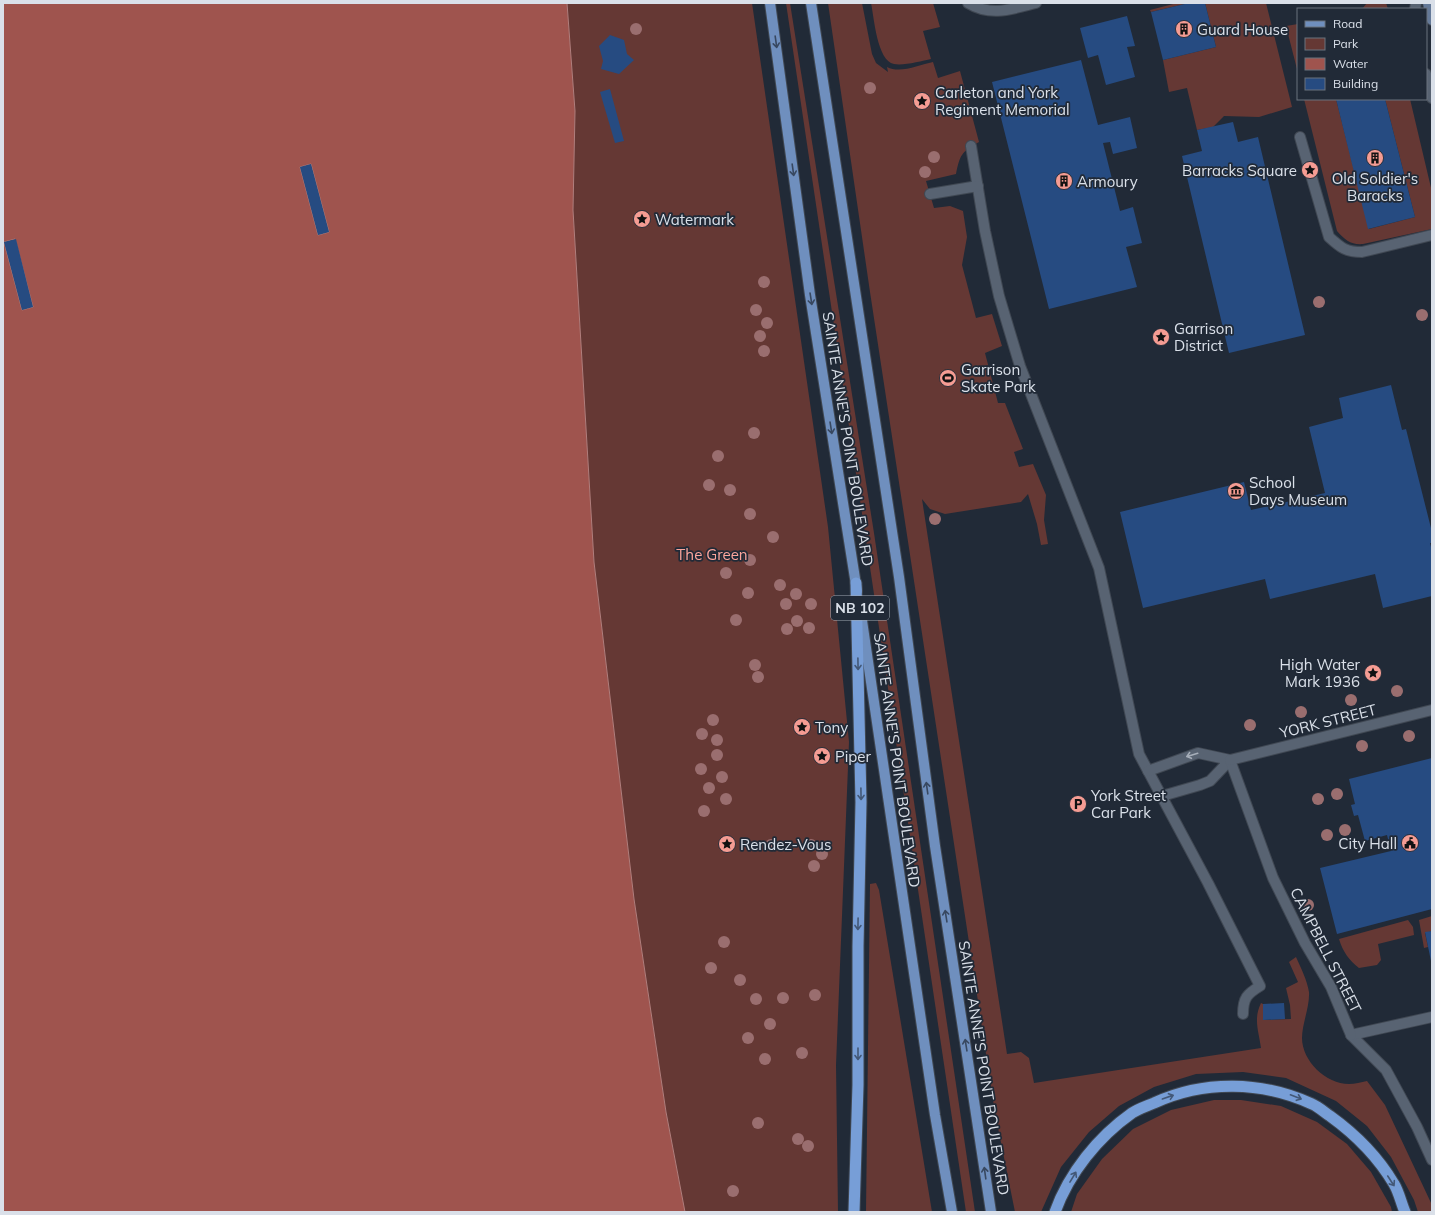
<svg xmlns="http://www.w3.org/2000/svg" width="1435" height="1215" font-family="Mulish,sans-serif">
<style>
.green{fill:#653834}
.water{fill:#9f544e;stroke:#b17e7c;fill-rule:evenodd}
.building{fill:#264b81}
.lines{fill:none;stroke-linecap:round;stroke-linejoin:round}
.service-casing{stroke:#404853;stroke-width:12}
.minor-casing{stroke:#404853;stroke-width:12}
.tertiary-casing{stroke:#404853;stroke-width:12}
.secondary-casing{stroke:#404853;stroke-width:12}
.primary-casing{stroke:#404853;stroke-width:12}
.trunk-casing{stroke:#404853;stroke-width:13}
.service{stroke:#586372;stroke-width:10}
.minor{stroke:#586372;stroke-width:10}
.tertiary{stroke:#586372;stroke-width:10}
.secondary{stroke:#647998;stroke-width:10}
.primary{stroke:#6f8fbe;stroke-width:10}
.trunk{stroke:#779ed7;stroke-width:11}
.tree{fill:#9a6e6f}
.oneway{stroke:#384860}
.oneway2{stroke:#435877}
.oneway3{stroke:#a6aeb9}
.labels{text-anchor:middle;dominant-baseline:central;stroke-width:3.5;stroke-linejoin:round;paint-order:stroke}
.shield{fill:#212a37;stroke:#a2a9b4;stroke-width:1}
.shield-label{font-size:14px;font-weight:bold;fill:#dae0e9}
.poi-label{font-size:15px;fill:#dae0e9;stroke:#212a37;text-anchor:start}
.street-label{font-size:15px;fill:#dae0e9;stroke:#212a37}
.park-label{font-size:15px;fill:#fda69d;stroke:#212a37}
</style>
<rect width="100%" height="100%" fill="#212a37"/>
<!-- green -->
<g class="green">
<polygon points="567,3 752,3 828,527 849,742 836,1065 838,1212 685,1212 666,1112 634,899 594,562 573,210 575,111"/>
<polygon points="786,3 790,3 874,533 975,1212 966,1212"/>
<path d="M 828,3 L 862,3 L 872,54 L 876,63 L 888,72 L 887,67 C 900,74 919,65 933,62 L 938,78 L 960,71 L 979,142 C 961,152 960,155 956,174 L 926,181 L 934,208 L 950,206 L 963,211 L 967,237 L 962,265 L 976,318 L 992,314 L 1002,346 L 985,353 L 998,403 L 1005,403 L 1023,449 L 1014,452 L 1019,467 L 1033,464 L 1046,495 L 1044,520 L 1048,544 L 1041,545 L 1037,524 L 1028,494 L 1021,502 L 945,514 L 930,509 L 922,499 L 1007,1054 L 1021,1052 L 1029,1058 L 1034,1083 L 1261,1048 C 1259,1032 1253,1019 1261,1003 L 1263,1004 L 1263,1020 L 1291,1019 L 1290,1005 L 1286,988 L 1298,982 L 1289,962 L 1296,957 C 1301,968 1307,980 1309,992 C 1310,1006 1302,1024 1302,1038 C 1302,1061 1326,1084 1349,1084 C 1355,1084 1361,1082 1367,1081 L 1385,1105 L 1432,1205 L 1432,1212 L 1418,1212 L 1414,1200 L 1391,1157 L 1367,1126 L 1336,1101 L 1286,1078 L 1243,1072 L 1196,1074 L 1154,1087 L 1119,1106 L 1089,1132 L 1061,1167 L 1041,1212 L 1015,1212 L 995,1113 L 870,292 Z"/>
<path d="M 871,3 L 933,3 L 940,27 L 923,31 L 931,59 C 922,61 903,66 894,64 C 877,61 874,17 871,3 Z"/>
<polygon points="1177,3 1189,3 1151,12 1150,10"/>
<polygon points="1205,3 1266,3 1292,107 1259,117 1224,116 1213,127 1197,130 1187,88 1169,92 1163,60 1216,47"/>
<polygon points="1367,3 1386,3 1388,9 1362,9"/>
<polygon points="1298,24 1298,73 1286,26"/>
<path d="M 1304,99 L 1336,99 L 1369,229 L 1415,217 L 1385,99 L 1410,99 L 1432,192 L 1432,229 L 1363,244 C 1351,245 1345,240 1337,231 Z"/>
<polygon points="876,883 879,890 932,1212 866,1212 870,884"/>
<polygon points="1432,916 1432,931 1425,933 1428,947 1424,948 1419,920"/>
<path d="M 1408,920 L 1413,927 L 1414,935 L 1378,944 L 1381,960 L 1377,965 L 1359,968 C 1349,960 1343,952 1339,939 Z"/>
<polygon points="1214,1100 1241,1100 1281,1106 1317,1122 1347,1144 1371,1172 1391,1207 1392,1212 1071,1212 1077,1194 1102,1159 1133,1129 1171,1110"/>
</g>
<!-- water -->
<path class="water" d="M 3,3 L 567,3 L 575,111 L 573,210 L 594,562 L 634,899 L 666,1112 L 685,1212 L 3,1212 ZM 311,164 L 329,232 L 318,235 L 300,167 ZM 15,239 L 33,307 L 22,310 L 4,242 Z"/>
<!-- building -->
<g class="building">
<polygon points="1189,3 1205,3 1216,47 1163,60 1151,12"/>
<polygon points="1127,16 1135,46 1127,47 1135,77 1106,85 1098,55 1088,58 1080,28"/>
<polygon points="610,35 624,40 627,54 634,60 619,74 601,69 603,61 599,46"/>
<polygon points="1081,60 1098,125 1130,117 1137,148 1113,154 1110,142 1103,143 1120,211 1133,207 1142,243 1126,247 1137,287 1049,309 992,82"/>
<polygon points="610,89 624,141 615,143 600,92"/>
<polygon points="1336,99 1385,99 1415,217 1368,229"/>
<polygon points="1233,122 1238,142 1258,137 1305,335 1229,353 1182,156 1202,151 1197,130"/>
<polygon points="311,164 329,232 318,235 300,167"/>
<polygon points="16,239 33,307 22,310 4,242"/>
<polygon points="1391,385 1402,430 1406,429 1432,532 1432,543 1430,543 1432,551 1432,596 1383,608 1375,574 1270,599 1265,579 1143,608 1120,512 1244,482 1251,510 1325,493 1309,427 1343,418 1339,398"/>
<polygon points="1432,758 1432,909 1337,934 1320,868 1391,851 1387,835 1365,841 1358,815 1354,816 1351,805 1355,804 1349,779"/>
<polygon points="1432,931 1432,961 1431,961 1425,932"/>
<polygon points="1284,1003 1285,1019 1263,1020 1263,1004"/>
</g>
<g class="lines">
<!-- service casing -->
<g class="service-casing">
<g id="service">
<polyline points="1415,9 1416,3"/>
<polyline points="1426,74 1432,98"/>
<path d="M 1300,137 L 1329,237 C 1341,248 1346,252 1362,252 L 1432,235"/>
<path d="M 971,146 L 985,231 L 999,296 L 1020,366 L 1099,568 L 1139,754 L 1208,883 L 1260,986 C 1247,994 1243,998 1243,1014"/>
<polyline points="930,194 978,186"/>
<polyline points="1148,771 1198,753 1230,760"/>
<polyline points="1162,796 1200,785 1210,781 1230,760"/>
<polyline points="1351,1035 1386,1070 1417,1127 1432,1160"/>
<polyline points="1351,1035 1432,1017"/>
</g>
</g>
<!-- minor casing -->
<g class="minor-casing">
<g id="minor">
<path d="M 968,3 C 991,17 1012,9 1036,3"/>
<polyline points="1230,760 1273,878 1305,943 1331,987 1351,1035"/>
</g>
</g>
<!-- tertiary casing -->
<g class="tertiary-casing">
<polyline id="tertiary" points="1230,760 1432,710"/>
</g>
<!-- secondary casing -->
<g class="secondary-casing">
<polyline id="secondary" points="1428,3 1432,20"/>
</g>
<!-- primary casing -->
<g class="primary-casing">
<g id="primary">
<polyline points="770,3 810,295 857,591"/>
<polyline points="811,3 899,577 935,846 991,1212"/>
<polyline points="861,614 935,1115 952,1212"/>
</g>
</g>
<!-- trunk casing -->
<g class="trunk-casing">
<g id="trunk">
<polyline points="854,1212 858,1085 858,946 861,802 856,583"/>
<path d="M 1055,1212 C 1069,1173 1098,1137 1132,1113 C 1138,1109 1147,1106 1154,1103 C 1204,1080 1262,1081 1312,1104 C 1319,1107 1324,1112 1330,1116 C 1355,1134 1378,1157 1394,1184 C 1399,1192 1401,1203 1405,1212"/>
</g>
</g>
<!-- service -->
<use href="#service" class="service"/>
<!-- minor -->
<use href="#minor" class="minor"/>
<!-- tertiary -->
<use href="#tertiary" class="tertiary"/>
<!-- secondary -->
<use href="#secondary" class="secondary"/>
<!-- primary -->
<use href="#primary" class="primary"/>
<!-- trunk -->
<use href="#trunk" class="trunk"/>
</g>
<!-- trees -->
<g class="tree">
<circle cx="636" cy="29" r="6"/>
<circle cx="870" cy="88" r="6"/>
<circle cx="934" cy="157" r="6"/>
<circle cx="925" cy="172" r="6"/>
<circle cx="764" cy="282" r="6"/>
<circle cx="1319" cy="302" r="6"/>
<circle cx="756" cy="310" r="6"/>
<circle cx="1422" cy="315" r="6"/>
<circle cx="767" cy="323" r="6"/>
<circle cx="760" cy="336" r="6"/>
<circle cx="764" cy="351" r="6"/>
<circle cx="754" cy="433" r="6"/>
<circle cx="718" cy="456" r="6"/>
<circle cx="709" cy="485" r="6"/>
<circle cx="730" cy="490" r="6"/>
<circle cx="750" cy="514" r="6"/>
<circle cx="935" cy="519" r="6"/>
<circle cx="773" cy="537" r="6"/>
<circle cx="750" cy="560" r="6"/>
<circle cx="726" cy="573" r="6"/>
<circle cx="780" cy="585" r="6"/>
<circle cx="748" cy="593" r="6"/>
<circle cx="796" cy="594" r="6"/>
<circle cx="786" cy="604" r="6"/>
<circle cx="811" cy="604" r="6"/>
<circle cx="736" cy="620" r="6"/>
<circle cx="797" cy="621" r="6"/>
<circle cx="809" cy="628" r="6"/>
<circle cx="787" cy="629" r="6"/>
<circle cx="755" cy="665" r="6"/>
<circle cx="758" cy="677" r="6"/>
<circle cx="1397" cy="691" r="6"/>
<circle cx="1351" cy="700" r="6"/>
<circle cx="1301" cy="712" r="6"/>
<circle cx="713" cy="720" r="6"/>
<circle cx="1250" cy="725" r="6"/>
<circle cx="702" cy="734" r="6"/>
<circle cx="1409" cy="736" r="6"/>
<circle cx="717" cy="740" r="6"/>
<circle cx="1362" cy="746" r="6"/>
<circle cx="717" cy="755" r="6"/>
<circle cx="701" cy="769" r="6"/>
<circle cx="722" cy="777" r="6"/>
<circle cx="709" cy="788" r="6"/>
<circle cx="1337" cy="794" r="6"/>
<circle cx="726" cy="799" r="6"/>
<circle cx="1318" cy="799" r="6"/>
<circle cx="704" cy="811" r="6"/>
<circle cx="1345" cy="830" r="6"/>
<circle cx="1327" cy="835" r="6"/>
<circle cx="771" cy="845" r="6"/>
<circle cx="811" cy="845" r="6"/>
<circle cx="822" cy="854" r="6"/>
<circle cx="814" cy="866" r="6"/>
<circle cx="1308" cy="905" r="6"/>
<circle cx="724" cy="942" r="6"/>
<circle cx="711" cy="968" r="6"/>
<circle cx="740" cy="980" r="6"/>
<circle cx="815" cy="995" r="6"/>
<circle cx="783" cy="998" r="6"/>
<circle cx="756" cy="999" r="6"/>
<circle cx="770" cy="1024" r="6"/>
<circle cx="748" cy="1038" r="6"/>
<circle cx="802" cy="1053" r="6"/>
<circle cx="765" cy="1059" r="6"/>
<circle cx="758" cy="1123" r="6"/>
<circle cx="798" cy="1139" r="6"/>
<circle cx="808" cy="1146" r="6"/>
<circle cx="733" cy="1191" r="6"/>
</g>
<!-- one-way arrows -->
<defs><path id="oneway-shaft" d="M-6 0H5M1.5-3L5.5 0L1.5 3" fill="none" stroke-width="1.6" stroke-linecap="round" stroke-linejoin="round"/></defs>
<g class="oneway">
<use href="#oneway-shaft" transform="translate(776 42) rotate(82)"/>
<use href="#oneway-shaft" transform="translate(793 170) rotate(82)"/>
<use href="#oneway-shaft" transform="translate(811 299) rotate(81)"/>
<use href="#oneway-shaft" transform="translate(831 428) rotate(81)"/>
<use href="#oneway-shaft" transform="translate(927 788) rotate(-98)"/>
<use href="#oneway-shaft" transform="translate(946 916) rotate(-99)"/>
<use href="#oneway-shaft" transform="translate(966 1045) rotate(-99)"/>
<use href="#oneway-shaft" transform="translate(985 1173) rotate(-98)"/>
</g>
<g class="oneway2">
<use href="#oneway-shaft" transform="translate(858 664) rotate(89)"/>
<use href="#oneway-shaft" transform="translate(861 794) rotate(89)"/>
<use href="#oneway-shaft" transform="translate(858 924) rotate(91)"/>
<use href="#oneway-shaft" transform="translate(858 1054) rotate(90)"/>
<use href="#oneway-shaft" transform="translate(1168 1097) rotate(-19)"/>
<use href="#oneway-shaft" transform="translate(1296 1097) rotate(21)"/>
<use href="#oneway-shaft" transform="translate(1073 1177) rotate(-59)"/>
<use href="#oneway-shaft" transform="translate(1391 1181) rotate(57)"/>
</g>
<use class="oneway3" href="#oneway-shaft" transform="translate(1192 755) rotate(163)"/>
<!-- icons -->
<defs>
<g id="building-disc" transform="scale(0.9)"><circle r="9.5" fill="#f59c93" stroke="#212a37"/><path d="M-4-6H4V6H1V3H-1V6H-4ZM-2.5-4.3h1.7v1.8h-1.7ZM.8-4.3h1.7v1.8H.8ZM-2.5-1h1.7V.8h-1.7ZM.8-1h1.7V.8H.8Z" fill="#111"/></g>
<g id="sight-disc" transform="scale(0.9)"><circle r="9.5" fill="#f59c93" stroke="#212a37"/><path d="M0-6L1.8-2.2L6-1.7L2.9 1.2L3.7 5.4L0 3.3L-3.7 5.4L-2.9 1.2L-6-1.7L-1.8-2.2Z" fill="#111"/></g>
<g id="stadium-disc" transform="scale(0.9)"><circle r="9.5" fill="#f59c93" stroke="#212a37"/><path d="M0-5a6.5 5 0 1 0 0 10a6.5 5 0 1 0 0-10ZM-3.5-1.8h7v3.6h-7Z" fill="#111"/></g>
<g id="museum-disc" transform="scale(0.9)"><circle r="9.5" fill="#f59c93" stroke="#212a37"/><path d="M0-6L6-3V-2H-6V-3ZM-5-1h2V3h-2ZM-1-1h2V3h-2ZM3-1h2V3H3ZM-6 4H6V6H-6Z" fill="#111"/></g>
<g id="parking-disc" transform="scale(0.9)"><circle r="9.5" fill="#f59c93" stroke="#212a37"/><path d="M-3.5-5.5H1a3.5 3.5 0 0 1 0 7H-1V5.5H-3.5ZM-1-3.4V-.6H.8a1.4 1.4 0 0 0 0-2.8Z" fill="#111"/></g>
<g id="civic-disc" transform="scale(0.9)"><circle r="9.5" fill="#f59c93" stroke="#212a37"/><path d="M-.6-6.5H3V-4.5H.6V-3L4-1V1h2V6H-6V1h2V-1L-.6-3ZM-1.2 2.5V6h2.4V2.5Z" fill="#111"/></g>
</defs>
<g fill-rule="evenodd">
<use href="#building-disc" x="1184" y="29"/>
<use href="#sight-disc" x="922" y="101"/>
<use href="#building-disc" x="1375" y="158"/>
<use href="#sight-disc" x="1310" y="170"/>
<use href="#building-disc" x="1064" y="181"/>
<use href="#sight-disc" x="642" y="219"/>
<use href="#sight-disc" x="1161" y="337"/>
<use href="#stadium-disc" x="948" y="378"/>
<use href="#museum-disc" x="1236" y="491"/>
<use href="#sight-disc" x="1373" y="673"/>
<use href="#sight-disc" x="802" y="727"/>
<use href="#sight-disc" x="822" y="756"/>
<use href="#parking-disc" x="1078" y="804"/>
<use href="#civic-disc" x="1410" y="843"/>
<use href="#sight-disc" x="727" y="844"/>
</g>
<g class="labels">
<!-- shield labels -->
<rect class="shield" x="831" y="596" width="58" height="24" rx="3"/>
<g class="shield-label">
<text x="860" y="608">NB 102</text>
</g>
<!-- poi labels -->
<g class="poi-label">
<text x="1197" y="29">Guard House</text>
<text x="935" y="92">Carleton and York<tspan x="935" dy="17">Regiment Memorial</tspan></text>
<text x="1297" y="170" text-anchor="end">Barracks Square</text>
<text x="1375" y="178" text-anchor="middle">Old Soldier's<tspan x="1375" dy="17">Baracks</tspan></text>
<text x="1077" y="181">Armoury</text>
<text x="655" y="219">Watermark</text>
<text x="1174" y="328">Garrison<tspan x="1174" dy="17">District</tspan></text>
<text x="961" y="369">Garrison<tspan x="961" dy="17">Skate Park</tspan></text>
<text x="1249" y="482">School<tspan x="1249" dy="17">Days Museum</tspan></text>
<text x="1360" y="664" text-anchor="end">High Water<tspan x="1360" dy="17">Mark 1936</tspan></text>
<text x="815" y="727">Tony</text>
<text x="835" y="756">Piper</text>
<text x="1091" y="795">York Street<tspan x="1091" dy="17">Car Park</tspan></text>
<text x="1397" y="843" text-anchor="end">City Hall</text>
<text x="740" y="844">Rendez-Vous</text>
</g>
<!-- street labels -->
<g class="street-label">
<text transform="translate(848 439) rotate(81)">SAINTE ANNE'S POINT BOULEVARD</text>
<text transform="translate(1328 721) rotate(-14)">YORK STREET</text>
<text transform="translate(897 760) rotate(82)">SAINTE ANNE'S POINT BOULEVARD</text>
<text transform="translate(1326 950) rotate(63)">CAMPBELL STREET</text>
<text transform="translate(984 1068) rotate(81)">SAINTE ANNE'S POINT BOULEVARD</text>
</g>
<!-- park labels -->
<g class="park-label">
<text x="712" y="554">The Green</text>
</g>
</g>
<!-- border -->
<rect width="1435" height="1215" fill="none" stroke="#dae0e9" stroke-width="8"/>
<!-- legend -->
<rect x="1297" y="8" width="130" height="92" fill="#212a37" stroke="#6b737e"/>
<rect x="1305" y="21" width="20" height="6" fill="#6f8fbe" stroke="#6b737e"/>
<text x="1333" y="28" font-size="12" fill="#dae0e9">Road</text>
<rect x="1305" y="38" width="20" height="12" fill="#653834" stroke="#6b737e"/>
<text x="1333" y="48" font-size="12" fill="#dae0e9">Park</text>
<rect x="1305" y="58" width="20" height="12" fill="#9f544e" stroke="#6b737e"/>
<text x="1333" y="68" font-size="12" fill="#dae0e9">Water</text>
<rect x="1305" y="78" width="20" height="12" fill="#264b81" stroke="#6b737e"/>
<text x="1333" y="88" font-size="12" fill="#dae0e9">Building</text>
</svg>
